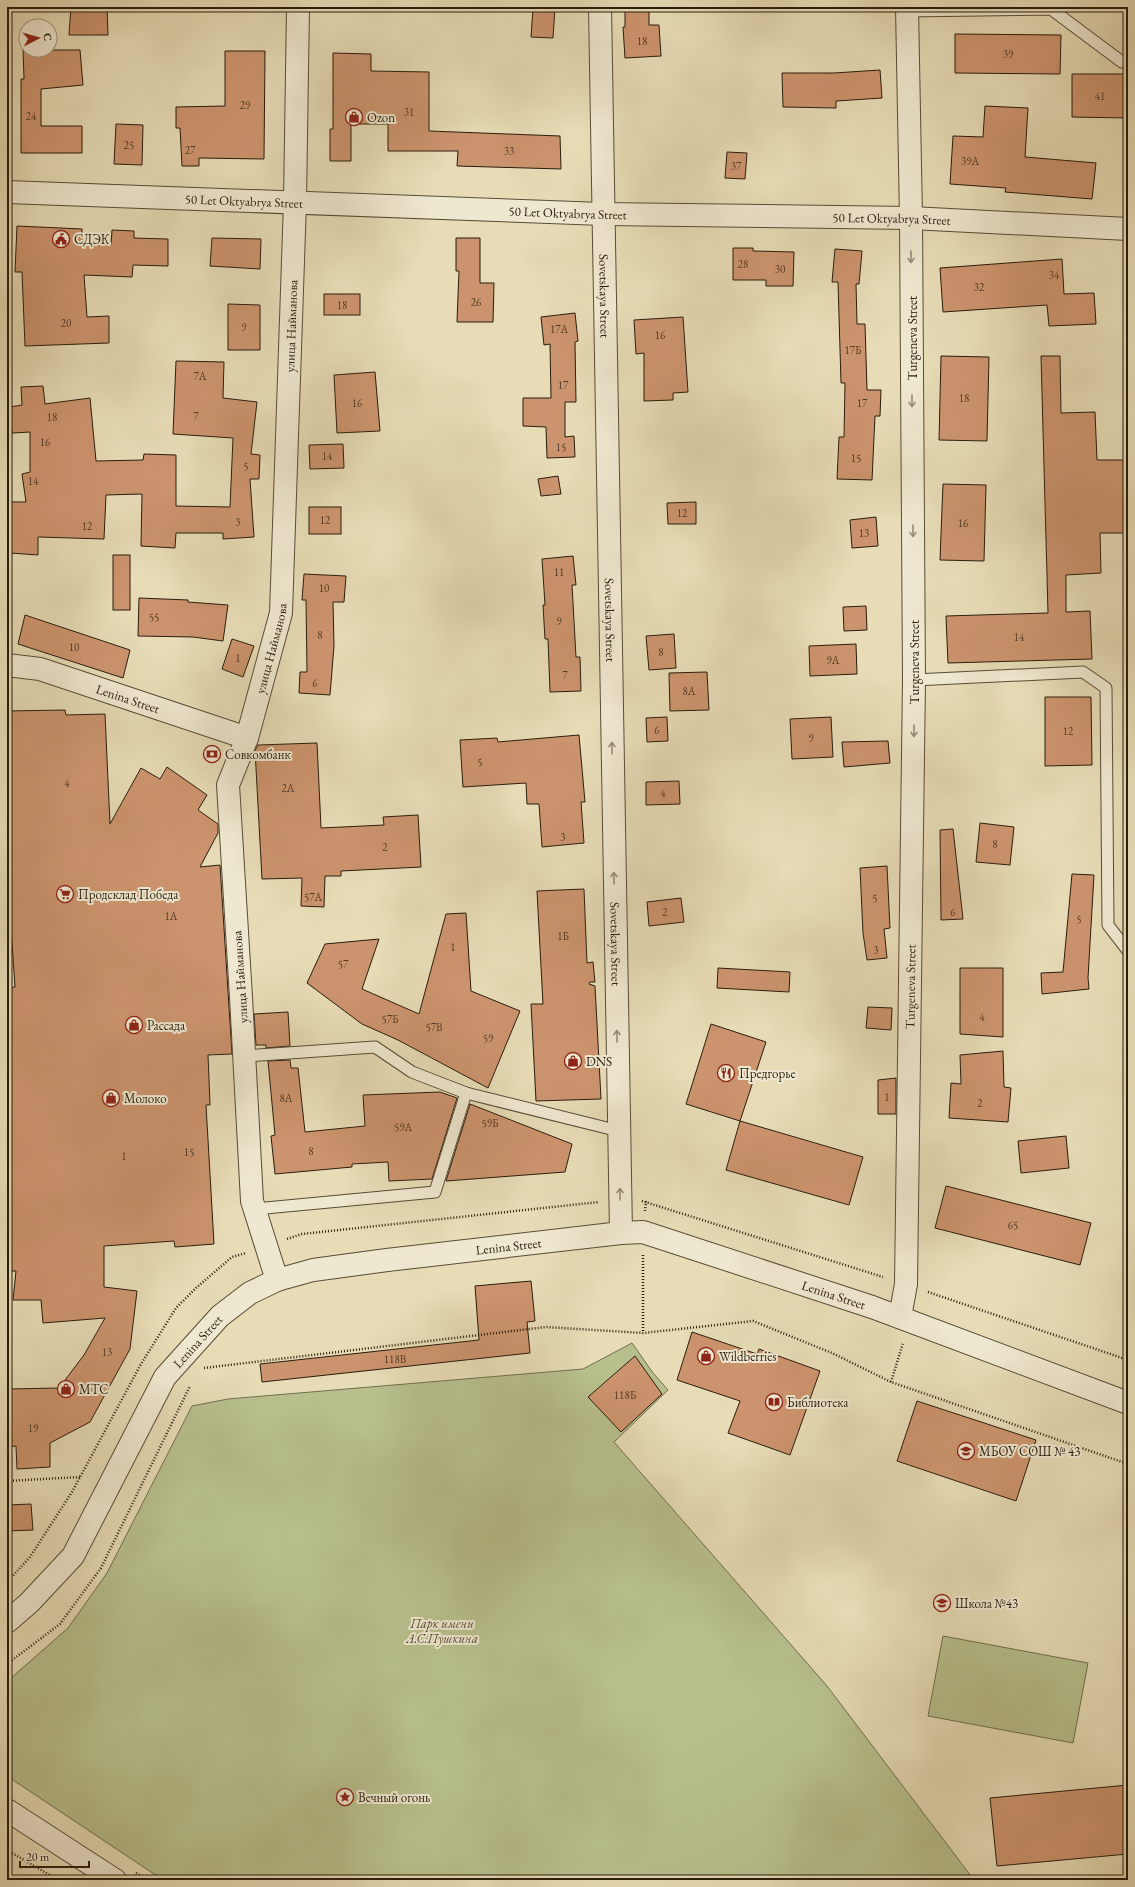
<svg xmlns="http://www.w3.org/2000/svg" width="1135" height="1887" font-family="'EB Garamond',serif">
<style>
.green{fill:#b7c08d;stroke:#706e4d}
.building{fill:#cc946e;stroke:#291c0d}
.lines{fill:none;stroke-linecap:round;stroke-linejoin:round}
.service-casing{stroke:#584c37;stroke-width:13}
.minor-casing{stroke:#584c37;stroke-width:24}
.tertiary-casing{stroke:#584c37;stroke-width:24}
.path{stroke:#291c0d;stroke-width:2.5;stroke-dasharray:1 2;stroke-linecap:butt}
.service{stroke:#efe8d0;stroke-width:11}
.minor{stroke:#efe8d0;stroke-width:22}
.tertiary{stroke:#efe8d0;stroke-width:22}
.oneway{stroke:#968c78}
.labels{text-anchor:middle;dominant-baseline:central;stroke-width:4;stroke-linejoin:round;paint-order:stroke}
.number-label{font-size:11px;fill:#523a25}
.poi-label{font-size:13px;fill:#291c0d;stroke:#efe8d0;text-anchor:start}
.street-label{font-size:13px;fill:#291c0d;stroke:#efe8d0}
.park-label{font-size:13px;font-style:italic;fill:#544d33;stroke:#efe8d0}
</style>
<rect width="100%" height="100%" fill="#e7dcb6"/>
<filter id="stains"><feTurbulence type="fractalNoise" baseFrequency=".005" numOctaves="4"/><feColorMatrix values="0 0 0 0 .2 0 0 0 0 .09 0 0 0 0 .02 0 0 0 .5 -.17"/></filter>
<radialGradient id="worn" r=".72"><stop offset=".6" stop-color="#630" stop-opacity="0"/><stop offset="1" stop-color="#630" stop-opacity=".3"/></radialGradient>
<!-- green -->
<g class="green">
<polygon points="632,1343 653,1373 668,1390 614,1442 827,1686 974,1880 163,1880 7,1776 7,1680 10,1679 68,1628 107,1573 192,1406 228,1399 583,1369"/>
<polygon points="943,1636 1088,1663 1073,1743 928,1716"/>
</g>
<!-- building -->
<g class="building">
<polygon points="71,7 107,7 108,35 69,35"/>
<polygon points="625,7 649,7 649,25 659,25 661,56 625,58 623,27 625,27"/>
<polygon points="533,8 555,8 553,38 531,37"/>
<polygon points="955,34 1061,35 1060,74 955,73"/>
<polygon points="23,50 80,50 83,85 41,89 41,126 82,126 82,153 21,153 21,79 24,79"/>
<polygon points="225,51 265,51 264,159 199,158 199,166 182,166 180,128 176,128 176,107 225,106"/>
<polygon points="333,53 371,54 371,71 429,72 429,131 560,136 561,169 457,166 458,151 388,151 388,124 351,124 351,161 330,161 330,129 333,129"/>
<polygon points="880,70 882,98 836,101 836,108 783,107 782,73 834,73"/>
<polygon points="1072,74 1128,74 1128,118 1072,117"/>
<polygon points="985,106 1028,108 1025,157 1096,163 1092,199 1005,192 1006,188 950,184 953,136 983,137"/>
<polygon points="116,124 143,125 142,165 114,164"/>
<polygon points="727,152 747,153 745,179 725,178"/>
<polygon points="17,226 82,229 82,245 111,245 112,230 134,231 134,238 168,239 168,266 133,265 132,277 84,275 87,317 109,316 109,343 25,346 22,272 15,272"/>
<polygon points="212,238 261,239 260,269 210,266"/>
<polygon points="456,238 480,238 480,283 494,283 493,322 457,322 459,271 456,271"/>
<polygon points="733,248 753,248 753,251 794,252 793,286 766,286 766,280 733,280"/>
<polygon points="835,249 862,251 859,284 856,284 857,324 865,324 867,390 881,390 880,416 875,416 872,480 837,479 839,437 844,437 845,383 841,383 838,282 832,282"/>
<polygon points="1062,259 1064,294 1094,293 1096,324 1049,326 1047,305 943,312 940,268"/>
<rect x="324" y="294" width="36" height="21"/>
<polygon points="228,304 260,305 260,350 228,350"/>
<polygon points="575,313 578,341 575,342 576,402 565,402 565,437 574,436 575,457 547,458 546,427 523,426 523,398 551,398 550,344 544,345 541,317"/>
<polygon points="683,317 688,392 673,393 673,400 644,401 644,353 636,354 634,320"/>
<polygon points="941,356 989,357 987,441 939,440"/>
<polygon points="1041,356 1060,356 1061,413 1095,412 1097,460 1128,460 1128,533 1100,533 1101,573 1066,575 1066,612 1090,611 1092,659 948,663 946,616 1048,613"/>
<polygon points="176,361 224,362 223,398 257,402 251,454 260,455 259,479 250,479 254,537 223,539 223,533 176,533 175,548 141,546 142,494 106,495 104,539 38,537 38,555 10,553 10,502 26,502 22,474 30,472 30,432 12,433 10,407 22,405 21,387 43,386 45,404 90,398 96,461 143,460 144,454 176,455 176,506 230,507 233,438 173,434"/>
<polygon points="375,372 380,431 337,433 334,375"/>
<polygon points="343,444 344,468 310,469 309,445"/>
<polygon points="558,476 561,494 541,496 538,479"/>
<polygon points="943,484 986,485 984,561 940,560"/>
<polygon points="696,502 696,524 668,524 667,503"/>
<rect x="309" y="507" width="32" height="27"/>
<polygon points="876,517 878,546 852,548 850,520"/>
<rect x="113" y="555" width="17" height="55"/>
<polygon points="573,556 576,585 572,585 576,657 580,657 581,691 550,692 548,639 545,639 543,605 545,605 542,559"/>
<polygon points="304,574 346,576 344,602 333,602 334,646 330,695 299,693 300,672 307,672 306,600 302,600"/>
<polygon points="139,598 188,600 188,602 228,605 223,641 193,637 138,636"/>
<polygon points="866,606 867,630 844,631 843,607"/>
<polygon points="25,615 130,650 123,678 18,644"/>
<polygon points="674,634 676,668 649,670 646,636"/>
<polygon points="232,639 254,646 243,677 222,669"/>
<polygon points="856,644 857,674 810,676 809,646"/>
<polygon points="707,672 709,710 670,711 669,673"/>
<polygon points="1045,697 1091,697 1092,765 1045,766"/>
<polygon points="65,710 66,715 105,714 110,824 141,768 160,779 167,767 207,795 198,810 218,824 218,833 200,867 220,865 232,1054 208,1055 210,1105 206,1105 214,1244 175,1247 174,1241 104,1246 104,1287 137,1291 130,1349 90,1422 50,1443 50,1467 17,1469 16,1446 7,1447 7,1389 59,1388 84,1355 105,1318 43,1323 41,1300 13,1300 16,1271 8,1271 7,988 15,987 7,870 7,711"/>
<polygon points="667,717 668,741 647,742 646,718"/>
<polygon points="831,717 833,757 792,759 790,719"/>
<polygon points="579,735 585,802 581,802 584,843 542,847 539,804 527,804 526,783 463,787 460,740 497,738 498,742"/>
<polygon points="888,741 890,763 844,767 842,742"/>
<polygon points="317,743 321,828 384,825 383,817 418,815 421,867 341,871 341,876 325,876 324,907 301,906 302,878 262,879 255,750 258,745"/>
<polygon points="679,781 680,804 646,805 646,782"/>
<polygon points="980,823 1014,827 1010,865 976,862"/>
<polygon points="953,829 963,919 941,920 940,830"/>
<polygon points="887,866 890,928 884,929 887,958 867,960 863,933 860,868"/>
<polygon points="1072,874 1094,875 1088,978 1089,989 1042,994 1041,973 1063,972"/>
<polygon points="584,889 587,963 593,962 595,982 590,982 589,984 595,986 601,1099 536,1101 531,1004 543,1004 537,891"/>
<polygon points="681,898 684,922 649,926 647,902"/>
<polygon points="466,913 471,991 520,1011 488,1088 398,1040 362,1024 307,983 325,944 379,939 362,989 419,1014 446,914"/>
<polygon points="718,968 790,972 789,992 717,988"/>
<polygon points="960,968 1003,968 1003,1037 960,1034"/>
<polygon points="868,1007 892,1008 891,1030 866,1028"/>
<polygon points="288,1012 290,1046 266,1048 266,1045 256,1045 254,1014"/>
<polygon points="711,1024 766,1042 740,1121 686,1104"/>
<polygon points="1003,1051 1004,1087 1011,1088 1008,1122 949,1118 951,1083 961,1084 960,1055"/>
<polygon points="290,1060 291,1068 298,1068 305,1132 365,1126 363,1095 440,1092 457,1098 432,1179 389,1181 388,1162 352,1164 352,1167 275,1174 271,1136 275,1135 268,1061"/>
<polygon points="896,1078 896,1114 878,1114 878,1080"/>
<polygon points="470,1104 572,1144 565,1172 446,1181"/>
<polygon points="740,1121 863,1157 849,1205 726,1170"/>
<polygon points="1066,1136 1069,1168 1021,1173 1018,1141"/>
<polygon points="946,1186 1091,1223 1080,1265 935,1228"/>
<polygon points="531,1281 535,1321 527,1322 530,1353 262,1382 260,1364 479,1340 475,1286"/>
<polygon points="692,1332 757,1354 759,1349 820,1371 790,1455 728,1433 740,1401 677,1380"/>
<polygon points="635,1356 662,1394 621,1432 588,1397"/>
<polygon points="917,1401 1036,1440 1016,1501 897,1461"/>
<polygon points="31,1504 33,1530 7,1531 7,1505"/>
<polygon points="1128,1785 1128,1854 997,1866 990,1798"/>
</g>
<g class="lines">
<!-- service casing -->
<g class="service-casing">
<g id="service">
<polyline points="907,11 1051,9 1122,62 1128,62"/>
<polyline points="914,680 1083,672 1106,688 1108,925 1128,951"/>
<polyline points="245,1056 375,1047 412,1072 466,1093 619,1131"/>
<polyline points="255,1209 435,1192 466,1093"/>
</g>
</g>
<!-- minor casing -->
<g class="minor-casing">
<g id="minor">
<path id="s1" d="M 600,7 L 621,1233"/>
<path id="s2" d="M 7,192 L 603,214 L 911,218 L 1128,229"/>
<path id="s3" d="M 7,665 L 40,669 L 247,738"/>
<path id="s4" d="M 277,1280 L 252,1201 L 241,997 L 228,785 L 247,738 L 281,613 L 295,202 L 298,7"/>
<path id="s5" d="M 900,1317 L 906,1284 L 914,680 L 911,218 L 907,7"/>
</g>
</g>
<!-- tertiary casing -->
<g class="tertiary-casing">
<g id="tertiary">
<path id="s6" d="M 7,1622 L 29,1603 L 73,1556 L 165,1377 L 220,1316 L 250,1293 L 277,1280 L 313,1270 L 387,1260 L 621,1233 L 643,1232 L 872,1307 L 1128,1403"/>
<polyline points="7,1810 115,1880"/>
</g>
</g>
<!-- path -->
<g class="path">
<polyline points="642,1201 883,1277"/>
<polyline points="645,1211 646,1201"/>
<polyline points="287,1239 302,1234 599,1202"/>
<polyline points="643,1255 643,1333"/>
<polyline points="928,1292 1128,1360"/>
<polyline points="204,1368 546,1327 643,1333 753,1321 832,1353 891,1382 1128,1464"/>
<polyline points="891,1382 903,1343"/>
<polyline points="7,1481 80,1477"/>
<polyline points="7,1582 30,1557 72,1492 141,1364 176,1308 196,1288 232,1257 246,1253"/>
<polyline points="7,1664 60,1624 101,1568 190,1386"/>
<polyline points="7,1850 58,1880"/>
<polyline points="136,1873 147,1880"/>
</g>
<!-- service -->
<use href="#service" class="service"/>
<!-- minor -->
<use href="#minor" class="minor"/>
<!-- tertiary -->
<use href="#tertiary" class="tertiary"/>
</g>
<!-- one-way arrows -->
<defs><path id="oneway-shaft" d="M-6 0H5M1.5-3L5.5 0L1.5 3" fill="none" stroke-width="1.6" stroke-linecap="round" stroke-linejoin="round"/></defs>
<g class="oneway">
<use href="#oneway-shaft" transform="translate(911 257) rotate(90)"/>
<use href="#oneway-shaft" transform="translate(912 401) rotate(90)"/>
<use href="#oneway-shaft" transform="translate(913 531) rotate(90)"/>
<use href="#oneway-shaft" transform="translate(914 731) rotate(91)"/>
<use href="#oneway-shaft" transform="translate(612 748) rotate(-91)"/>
<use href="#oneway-shaft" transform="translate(614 878) rotate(-91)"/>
<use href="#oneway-shaft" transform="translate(617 1036) rotate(-91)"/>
<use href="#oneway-shaft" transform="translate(620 1194) rotate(-91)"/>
</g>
<!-- icons -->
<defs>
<g id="shop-ring" transform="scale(0.9)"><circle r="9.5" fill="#efe8d0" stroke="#8f2418" stroke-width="1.5"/><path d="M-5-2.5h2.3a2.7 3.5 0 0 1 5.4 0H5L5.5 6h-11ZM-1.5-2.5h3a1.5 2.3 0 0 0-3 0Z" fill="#8f2418"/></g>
<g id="civic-ring" transform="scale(0.9)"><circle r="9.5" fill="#efe8d0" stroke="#8f2418" stroke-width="1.5"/><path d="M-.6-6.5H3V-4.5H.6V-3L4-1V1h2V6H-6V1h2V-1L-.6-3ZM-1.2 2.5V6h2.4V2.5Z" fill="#8f2418"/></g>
<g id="bank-ring" transform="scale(0.9)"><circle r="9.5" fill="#efe8d0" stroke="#8f2418" stroke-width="1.5"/><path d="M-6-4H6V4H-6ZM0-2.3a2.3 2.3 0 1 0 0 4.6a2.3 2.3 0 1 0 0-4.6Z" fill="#8f2418"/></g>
<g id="supermarket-ring" transform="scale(0.9)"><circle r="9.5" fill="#efe8d0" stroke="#8f2418" stroke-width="1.5"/><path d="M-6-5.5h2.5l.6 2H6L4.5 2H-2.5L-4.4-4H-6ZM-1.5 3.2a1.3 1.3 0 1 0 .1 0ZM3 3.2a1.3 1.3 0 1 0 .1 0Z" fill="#8f2418"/></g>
<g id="restaurant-ring" transform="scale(0.9)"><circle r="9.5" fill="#efe8d0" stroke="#8f2418" stroke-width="1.5"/><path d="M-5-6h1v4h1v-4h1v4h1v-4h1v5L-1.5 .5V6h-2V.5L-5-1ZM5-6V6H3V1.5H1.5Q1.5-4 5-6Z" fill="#8f2418"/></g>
<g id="library-ring" transform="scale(0.9)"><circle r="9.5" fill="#efe8d0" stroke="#8f2418" stroke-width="1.5"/><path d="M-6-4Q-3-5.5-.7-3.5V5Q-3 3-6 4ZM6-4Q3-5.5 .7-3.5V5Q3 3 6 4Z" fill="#8f2418"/></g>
<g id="school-ring" transform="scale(0.9)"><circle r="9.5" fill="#efe8d0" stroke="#8f2418" stroke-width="1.5"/><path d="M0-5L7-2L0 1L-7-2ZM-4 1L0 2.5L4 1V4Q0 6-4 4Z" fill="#8f2418"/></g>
<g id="sight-ring" transform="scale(0.9)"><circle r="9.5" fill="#efe8d0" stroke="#8f2418" stroke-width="1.5"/><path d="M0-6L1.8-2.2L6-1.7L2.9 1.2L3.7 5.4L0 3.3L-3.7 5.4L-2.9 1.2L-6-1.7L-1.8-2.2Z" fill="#8f2418"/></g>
</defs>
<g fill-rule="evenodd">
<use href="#shop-ring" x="354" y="117"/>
<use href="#civic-ring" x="61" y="239"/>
<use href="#bank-ring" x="212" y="754"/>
<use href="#supermarket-ring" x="65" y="894"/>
<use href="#shop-ring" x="134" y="1025"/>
<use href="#shop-ring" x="573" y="1061"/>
<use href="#restaurant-ring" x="726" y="1073"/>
<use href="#shop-ring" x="111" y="1098"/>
<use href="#shop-ring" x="706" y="1356"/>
<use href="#shop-ring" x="66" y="1389"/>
<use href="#library-ring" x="774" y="1402"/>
<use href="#school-ring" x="966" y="1451"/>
<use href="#school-ring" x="942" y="1603"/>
<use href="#sight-ring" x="345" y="1797"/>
</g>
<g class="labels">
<!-- number labels -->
<g class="number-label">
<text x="642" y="41">18</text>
<text x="1008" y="54">39</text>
<text x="1100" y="96">41</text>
<text x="245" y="105">29</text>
<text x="409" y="112">31</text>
<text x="31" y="116">24</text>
<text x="129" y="145">25</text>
<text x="190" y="150">27</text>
<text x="509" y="151">33</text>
<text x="970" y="161">39А</text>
<text x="736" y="166">37</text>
<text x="743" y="264">28</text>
<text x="780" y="269">30</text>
<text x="1054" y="275">34</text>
<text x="979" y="287">32</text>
<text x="476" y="302">26</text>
<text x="342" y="305">18</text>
<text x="66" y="323">20</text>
<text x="244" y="327">9</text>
<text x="559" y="329">17А</text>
<text x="660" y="335">16</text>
<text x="853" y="350">17Б</text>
<text x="200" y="376">7А</text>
<text x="563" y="385">17</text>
<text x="964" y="398">18</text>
<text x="357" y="403">16</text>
<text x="862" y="403">17</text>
<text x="196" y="416">7</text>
<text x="52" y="417">18</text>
<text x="45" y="442">16</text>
<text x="561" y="447">15</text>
<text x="327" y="456">14</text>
<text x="856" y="458">15</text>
<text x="246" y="466">5</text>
<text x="33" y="481">14</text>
<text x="682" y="513">12</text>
<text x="325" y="520">12</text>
<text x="238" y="522">3</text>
<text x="963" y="523">16</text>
<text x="87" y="526">12</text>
<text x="864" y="533">13</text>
<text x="559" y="572">11</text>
<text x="324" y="588">10</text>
<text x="154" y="617">55</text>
<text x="559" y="621">9</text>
<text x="320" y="635">8</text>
<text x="1019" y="637">14</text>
<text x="74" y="647">10</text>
<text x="661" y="652">8</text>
<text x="238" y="658">1</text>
<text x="833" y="660">9А</text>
<text x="565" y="675">7</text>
<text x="315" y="683">6</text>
<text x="689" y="691">8А</text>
<text x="657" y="730">6</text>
<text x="1068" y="731">12</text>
<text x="811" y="738">9</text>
<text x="480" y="762">5</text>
<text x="67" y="783">4</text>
<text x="288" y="788">2А</text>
<text x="663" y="793">4</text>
<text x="563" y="837">3</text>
<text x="995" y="844">8</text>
<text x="385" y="847">2</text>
<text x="313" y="897">57А</text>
<text x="875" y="898">5</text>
<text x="665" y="912">2</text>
<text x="953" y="912">6</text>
<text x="171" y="916">1А</text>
<text x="1079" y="919">5</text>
<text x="563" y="936">1Б</text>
<text x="453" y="947">1</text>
<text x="876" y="950">3</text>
<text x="343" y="964">57</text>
<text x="982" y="1017">4</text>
<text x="390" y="1019">57Б</text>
<text x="434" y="1027">57В</text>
<text x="488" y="1038">59</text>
<text x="887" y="1097">1</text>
<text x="286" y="1098">8А</text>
<text x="980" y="1103">2</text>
<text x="490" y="1123">59Б</text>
<text x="403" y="1127">59А</text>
<text x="311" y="1151">8</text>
<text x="189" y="1152">15</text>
<text x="124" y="1156">1</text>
<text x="1013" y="1225">65</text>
<text x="107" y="1352">13</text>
<text x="395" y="1359">118В</text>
<text x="625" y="1395">118Б</text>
<text x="33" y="1428">19</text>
</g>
<!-- poi labels -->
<g class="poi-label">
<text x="367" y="117">Ozon</text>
<text x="74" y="239">СДЭК</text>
<text x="225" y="754">Совкомбанк</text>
<text x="78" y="894">Продсклад Победа</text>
<text x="147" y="1025">Рассада</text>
<text x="586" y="1061">DNS</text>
<text x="739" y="1073">Предгорье</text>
<text x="124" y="1098">Молоко</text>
<text x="719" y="1356">Wildberries</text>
<text x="79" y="1389">МТС</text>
<text x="787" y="1402">Библиотека</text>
<text x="979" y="1451">МБОУ СОШ № 43</text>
<text x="955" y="1603">Школа №43</text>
<text x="358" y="1797">Вечный огонь</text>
</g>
<!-- street labels -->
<g class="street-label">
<text stroke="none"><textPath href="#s2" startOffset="237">50 Let Oktyabrya Street</textPath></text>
<text stroke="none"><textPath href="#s2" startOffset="561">50 Let Oktyabrya Street</textPath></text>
<text stroke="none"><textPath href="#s2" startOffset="885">50 Let Oktyabrya Street</textPath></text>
<text stroke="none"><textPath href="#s1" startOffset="289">Sovetskaya Street</textPath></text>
<text stroke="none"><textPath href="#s4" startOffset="967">улица Найманова</textPath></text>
<text transform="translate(912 338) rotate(-90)">Turgeneva Street</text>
<text stroke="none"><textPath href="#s1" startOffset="613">Sovetskaya Street</textPath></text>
<text stroke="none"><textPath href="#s4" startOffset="643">улица Найманова</textPath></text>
<text transform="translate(914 662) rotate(-90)">Turgeneva Street</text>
<text stroke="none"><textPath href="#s3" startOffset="126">Lenina Street</textPath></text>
<text stroke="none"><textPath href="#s1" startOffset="937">Sovetskaya Street</textPath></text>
<text transform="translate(240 977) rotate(-94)">улица Найманова</text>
<text stroke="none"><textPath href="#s5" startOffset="331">Turgeneva Street</textPath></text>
<text stroke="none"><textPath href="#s6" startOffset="679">Lenina Street</textPath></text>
<text stroke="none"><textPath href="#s6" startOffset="1015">Lenina Street</textPath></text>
<text stroke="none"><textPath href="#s6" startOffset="343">Lenina Street</textPath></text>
</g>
<!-- park labels -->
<g class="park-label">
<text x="442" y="1623">Парк имени<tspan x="442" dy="15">А.С.Пушкина</tspan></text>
</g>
</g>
<!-- margin -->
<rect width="1135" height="1887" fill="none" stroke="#e7dcb6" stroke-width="24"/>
<rect x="8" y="8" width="1119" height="1871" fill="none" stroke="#291c0d" stroke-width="2"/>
<rect x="12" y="12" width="1111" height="1863" fill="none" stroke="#291c0d"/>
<!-- north arrow -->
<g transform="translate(38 38) rotate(84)"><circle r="19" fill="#efe8d0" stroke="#a09682"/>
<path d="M0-3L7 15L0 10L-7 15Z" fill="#8f2418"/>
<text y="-6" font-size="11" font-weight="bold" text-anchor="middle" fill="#291c0d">С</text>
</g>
<!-- scale -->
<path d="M20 1861v6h69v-6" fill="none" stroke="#291c0d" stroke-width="2"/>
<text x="26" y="1861" font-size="12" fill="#291c0d" stroke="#efe8d0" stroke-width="3" paint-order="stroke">20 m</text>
<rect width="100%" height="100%" filter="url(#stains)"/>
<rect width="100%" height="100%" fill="url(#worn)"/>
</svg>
